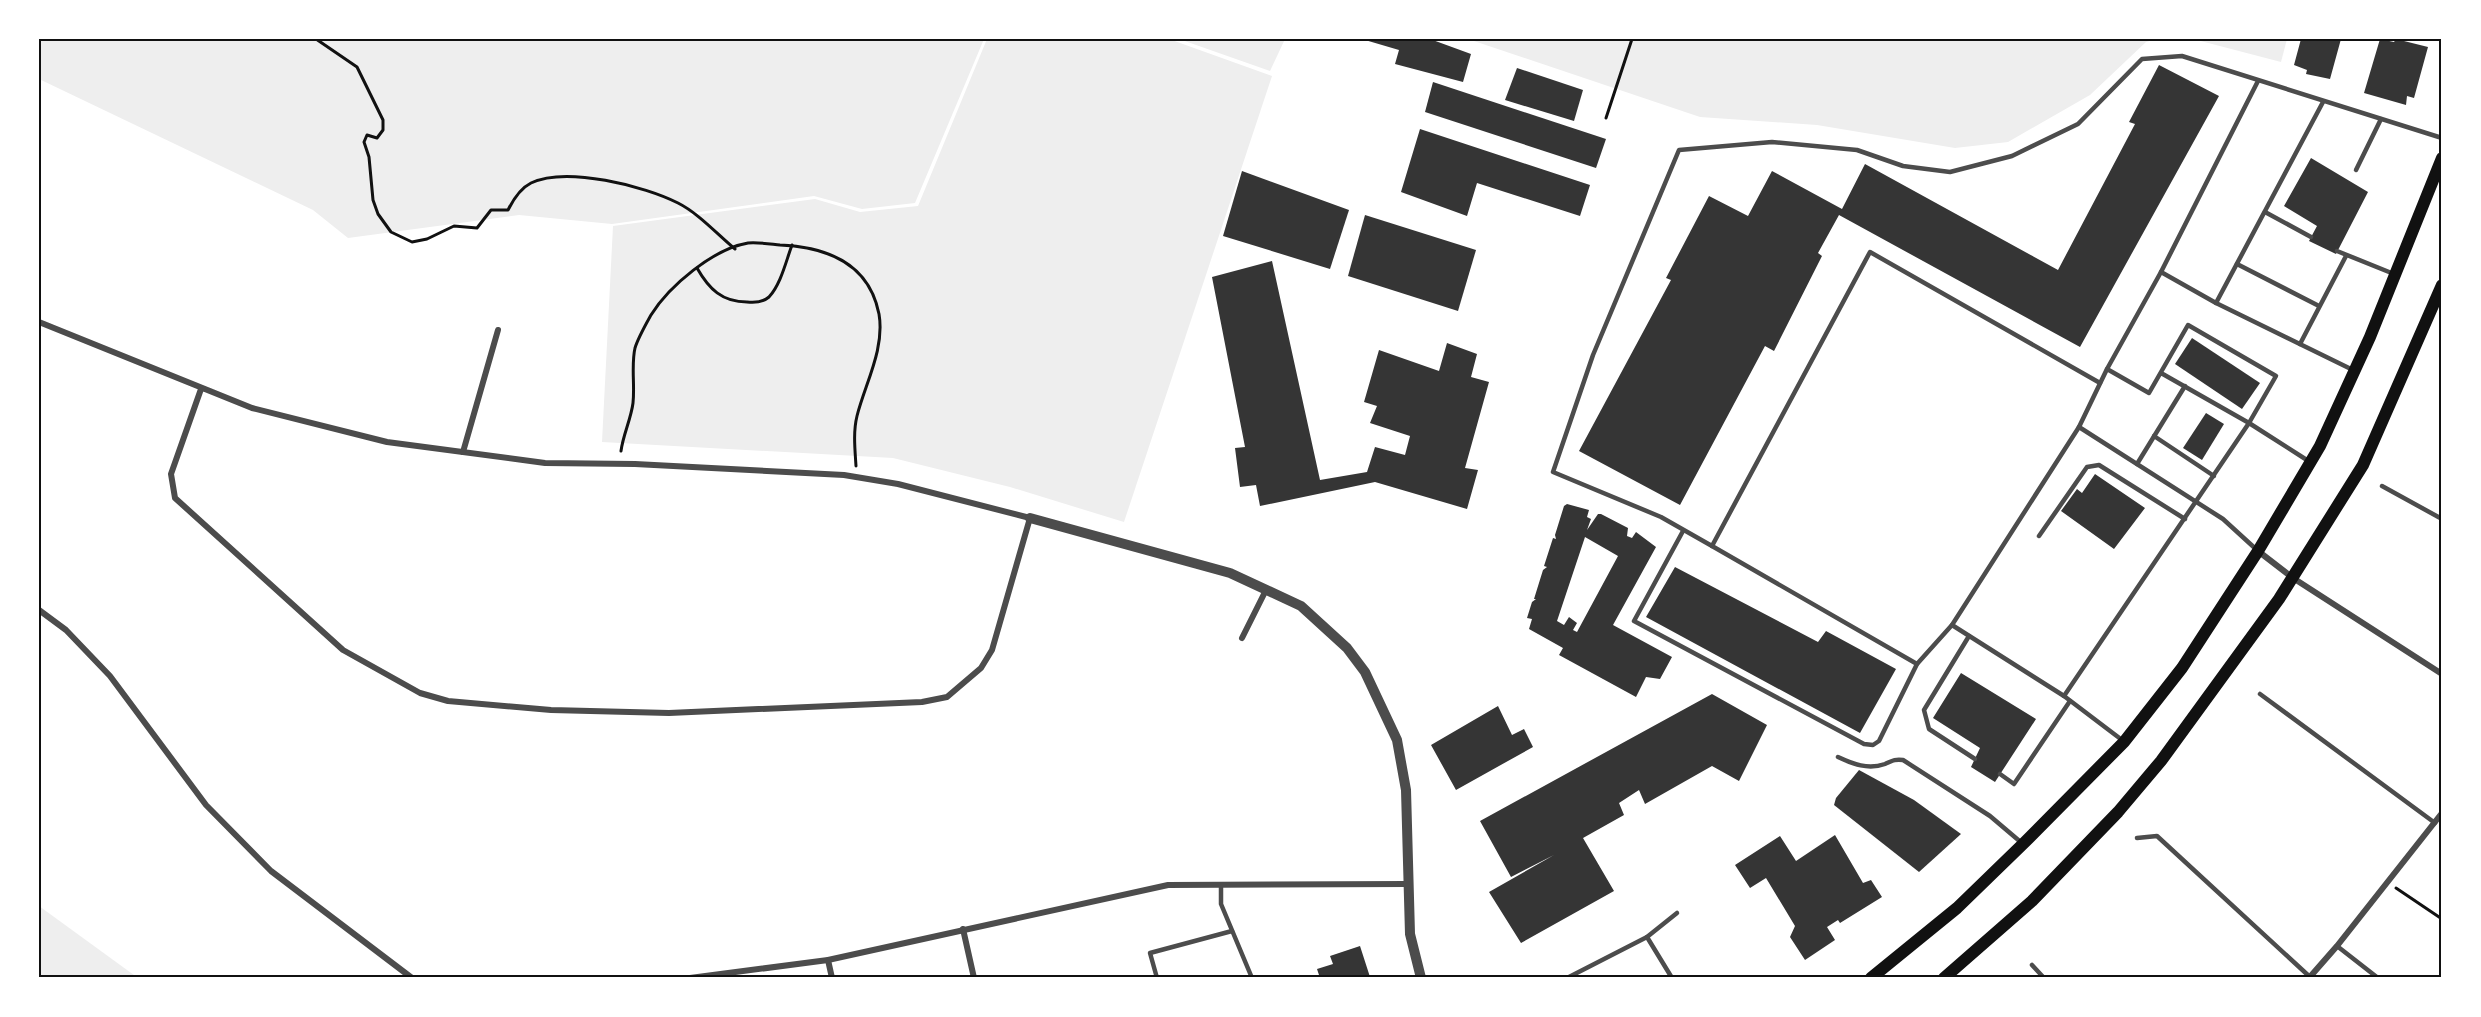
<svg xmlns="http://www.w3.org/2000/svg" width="2481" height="1017" font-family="'Golos Text',sans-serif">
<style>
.green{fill:#eee}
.building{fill:#353535;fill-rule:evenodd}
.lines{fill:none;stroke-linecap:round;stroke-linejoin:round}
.path{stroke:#111;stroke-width:3}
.service{stroke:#4c4c4c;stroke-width:4.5}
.minor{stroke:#4c4c4c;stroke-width:6}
.tertiary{stroke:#4c4c4c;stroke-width:10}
.secondary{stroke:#111;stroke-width:12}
.neatline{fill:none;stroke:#111;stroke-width:2}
</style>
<rect width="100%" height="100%" fill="#fff"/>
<!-- green -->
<g class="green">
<polygon points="39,39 984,39 915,203 862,209 814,196 612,224 519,215 348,238 313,210 39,79"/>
<polygon points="987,39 1169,39 1272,76 1124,522 1010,487 893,458 602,442 613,226 815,199 860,212 918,206"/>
<polygon points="1179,39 1285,39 1270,71"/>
<polygon points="1468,39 2157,39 2146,42 2090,95 2008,142 1955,148 1817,125 1700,117"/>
<polygon points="2193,39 2287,39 2281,62"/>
<polygon points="39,906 138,978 39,978"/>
</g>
<!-- building -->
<g class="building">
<polygon points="1430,39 1471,54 1463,82 1395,64 1399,50 1365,40"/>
<polygon points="2301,39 2341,39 2330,79 2306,74 2307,70 2294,65"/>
<polygon points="2380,39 2394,42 2396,39 2428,47 2414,98 2407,96 2406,105 2364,93"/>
<polygon points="2159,65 2219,96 2080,347 1839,215 1818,253 1822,256 1774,351 1765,346 1680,505 1579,451 1671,280 1666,278 1709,196 1748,216 1772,171 1842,209 1865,164 2058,270 2135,124 2129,122"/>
<polygon points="1517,68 1583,90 1574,121 1505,100"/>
<polygon points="1433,82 1606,139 1596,168 1425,112"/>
<polygon points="1420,129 1590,185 1580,216 1477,183 1467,216 1401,192"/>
<polygon points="2311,158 2368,192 2336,254 2309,241 2317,226 2284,206"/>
<polygon points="1242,171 1349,210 1330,269 1223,236"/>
<polygon points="1365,215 1476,250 1458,311 1348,276"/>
<polygon points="1272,261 1320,480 1367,472 1375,447 1405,455 1410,436 1370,423 1377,406 1364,402 1379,350 1439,371 1447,343 1477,354 1471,377 1489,382 1465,468 1478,470 1467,509 1375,482 1260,506 1256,485 1240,487 1235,448 1245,447 1212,277"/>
<polygon points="2192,338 2260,383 2242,409 2175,364"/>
<polygon points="2206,413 2224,424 2202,460 2183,448"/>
<polygon points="2095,474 2145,508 2114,549 2061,511 2077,489 2082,493"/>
<path d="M 1567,504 L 1589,510 L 1587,517 L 1591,519 L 1587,530 L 1598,514 L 1601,514 L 1628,528 L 1627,536 L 1632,538 L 1636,532 L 1656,547 L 1613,625 L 1672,657 L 1660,679 L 1646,677 L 1636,697 L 1559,655 L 1563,648 L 1529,629 L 1532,619 L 1527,618 L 1532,602 L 1536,599 L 1534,599 L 1543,570 L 1547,567 L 1544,566 L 1553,538 L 1556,539 L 1555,535 L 1564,506 ZM 1585,537 L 1618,556 L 1577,632 L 1573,630 L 1577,623 L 1569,617 L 1564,625 L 1557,621 Z"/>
<polygon points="1675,567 1818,642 1826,631 1896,669 1860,733 1646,617"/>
<polygon points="1961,673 2036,719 1995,782 1971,767 1980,748 1933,718"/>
<polygon points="1712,694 1767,725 1739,781 1712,766 1645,804 1639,790 1619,803 1624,815 1583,838 1614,891 1521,943 1489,892 1554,855 1511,877 1480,821"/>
<polygon points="1498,706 1512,735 1524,729 1533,747 1456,790 1431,745"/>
<polygon points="1859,770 1914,800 1961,834 1919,872 1834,805 1836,798"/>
<polygon points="1835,835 1863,883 1871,880 1882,897 1840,923 1838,920 1827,927 1835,940 1805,960 1790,937 1795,926 1766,878 1750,888 1735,865 1780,836 1796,861"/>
<polygon points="1360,946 1370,977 1320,978 1317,969 1333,964 1330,956"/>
</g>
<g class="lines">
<!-- path -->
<g class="path">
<path d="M 316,39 L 357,67 L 383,120 L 383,130 L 377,138 L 367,135 L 364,142 L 369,157 L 373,200 L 378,214 L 391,232 L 412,242 L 427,239 L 454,226 L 477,228 L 491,210 L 508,210 C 513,200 521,188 531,183 C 566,166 645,186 678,203 C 698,213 717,234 735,249"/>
<polyline points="1606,118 1632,39"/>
<path d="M 697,268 C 709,289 722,302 747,302 C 755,303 763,302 769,297 C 781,284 786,261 792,245"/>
<path d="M 621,451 C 623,435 631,419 633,403 C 635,385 631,365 635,348 C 638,338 646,324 651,315 C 669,286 713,249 748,243 C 758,242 770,244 780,245 C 826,247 869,263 879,314 C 885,349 865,384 857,416 C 853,432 855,450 856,466"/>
<polyline points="2396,888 2442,919"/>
</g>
<!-- service -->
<g class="service">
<polyline points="2356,170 2381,119"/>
<polyline points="2265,212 2311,237"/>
<polyline points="2337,251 2394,274"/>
<polyline points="2237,264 2319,306"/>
<polyline points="2161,272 2216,303 2353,370"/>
<polyline points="2216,303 2323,102"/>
<polyline points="2300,344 2346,256"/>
<polyline points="2107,369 2149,393 2188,325 2276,376 2249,423 2161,373"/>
<polyline points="2100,383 1870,252 1712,546 1661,517 1553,472 1593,355 1679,150 1772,142 1857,150 1903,166 1950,172 2012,156 2078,124 2142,59 2182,56 2442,138"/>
<polyline points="2079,427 2223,519 2258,551"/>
<polyline points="2154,436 2214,476"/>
<polyline points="2137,464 2185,386"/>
<polyline points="2382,486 2442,519"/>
<polyline points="1683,531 1634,621 1864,744 1873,745 1879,741 1917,664 1952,625 2079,427 2107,369 2161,272 2258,81"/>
<polyline points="2039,536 2087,467 2099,465 2185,519"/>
<polyline points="1712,546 1917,664"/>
<polyline points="1952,625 2064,696 2122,740"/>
<polyline points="1969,636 1924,710 1929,729 1975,759"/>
<polyline points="2260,694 2435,823"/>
<polyline points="2064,696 2249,423 2310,462"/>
<path d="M 1838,757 C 1853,764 1868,770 1885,764 C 1892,761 1894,759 1903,760 L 1990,816 L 2023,844"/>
<polyline points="2000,774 2014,784 2070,701"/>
<polyline points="2137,838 2157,836 2310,977"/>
<polyline points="1221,885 1221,904 1252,978"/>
<polyline points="1647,937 1672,978"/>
<polyline points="2337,946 2378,978"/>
<polyline points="2032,965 2044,978"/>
<polyline points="1157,978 1150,953 1232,931"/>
<polyline points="1567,978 1647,937 1677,913"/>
</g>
<!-- minor -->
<g class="minor">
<polyline points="39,322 252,408 387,442 545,463 635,464 844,475 898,484 1030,518 992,650 981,668 947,697 922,702 669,713 551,710 448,701 420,693 343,650 175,498 171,474 201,389"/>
<polyline points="463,452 498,330"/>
<polyline points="2258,551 2293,578 2442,674"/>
<polyline points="39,610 66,630 110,676 206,805 271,871 412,978"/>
<polyline points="1242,638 1266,590"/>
<polyline points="963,929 974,978"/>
<polyline points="828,960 832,978"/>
<polyline points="690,978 828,960 1168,885 1407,884"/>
<polyline points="2309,978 2337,946 2442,813"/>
</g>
<!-- tertiary -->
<polyline class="tertiary" points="1030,518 1230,573 1301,606 1347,648 1365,672 1397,740 1406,790 1410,934 1421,978"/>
<!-- secondary -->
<g class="secondary">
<polyline points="1871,978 1957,908 2025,842 2124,742 2182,668 2258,551 2320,446 2370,337 2442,158"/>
<polyline points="1944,978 2032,901 2118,812 2161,761 2279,599 2363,465 2442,285"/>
</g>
</g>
<!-- border -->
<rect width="2481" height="1017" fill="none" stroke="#ffffff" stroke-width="81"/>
<rect x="40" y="40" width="2400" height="936" class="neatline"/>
</svg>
